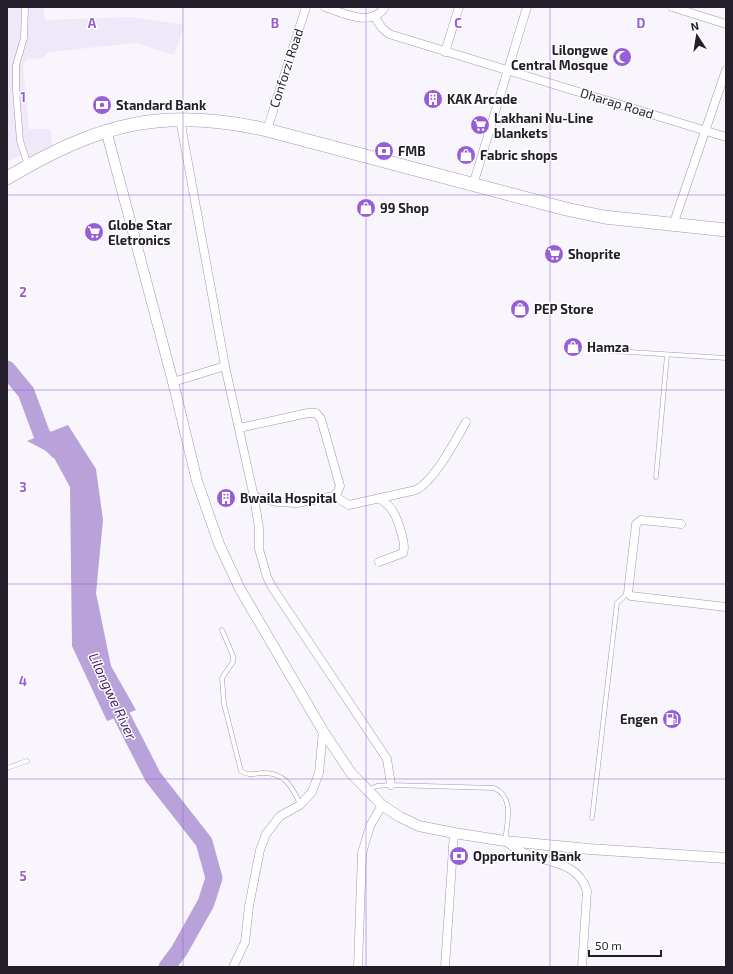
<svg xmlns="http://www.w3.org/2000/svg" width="733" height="974" font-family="'Exo 2',sans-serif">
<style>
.built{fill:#efe8f9}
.water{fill:#b9a1da}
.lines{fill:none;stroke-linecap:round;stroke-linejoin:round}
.river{stroke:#b9a1da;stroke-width:17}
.service-casing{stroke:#a295b5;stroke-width:5}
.pedestrian-casing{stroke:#a295b5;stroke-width:7}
.minor-casing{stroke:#a295b5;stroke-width:9}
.tertiary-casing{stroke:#a295b5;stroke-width:11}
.trunk-casing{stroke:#a295b5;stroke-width:14}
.service{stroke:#fff;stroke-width:4}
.pedestrian{stroke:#fff;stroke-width:6}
.minor{stroke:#fff;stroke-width:8}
.tertiary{stroke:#fff;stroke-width:10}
.trunk{stroke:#fff;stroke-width:13}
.grid{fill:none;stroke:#985ed6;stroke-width:1;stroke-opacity:0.55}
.labels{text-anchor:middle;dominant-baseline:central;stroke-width:3;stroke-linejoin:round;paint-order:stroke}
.poi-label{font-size:13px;font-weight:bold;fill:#231e2a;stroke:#fff;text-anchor:start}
.street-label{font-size:13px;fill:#231e2a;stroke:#fff}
.water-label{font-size:14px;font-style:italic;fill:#452468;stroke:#fff}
.grid-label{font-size:13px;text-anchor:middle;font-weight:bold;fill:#985ed6;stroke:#fff;stroke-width:3;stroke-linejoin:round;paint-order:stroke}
</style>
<rect width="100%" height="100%" fill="#f8f5fc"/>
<!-- built -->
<polygon class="built" points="7,7 43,7 45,20 132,17 184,25 174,55 136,43 49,52 43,58 28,59 23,64 29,129 51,129 52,146 26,158 19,156 7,162"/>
<!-- water -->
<polygon class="water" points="68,425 96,469 103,520 96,593 111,666 136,710 107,721 72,646 70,487 52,454 27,441"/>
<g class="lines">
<!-- river -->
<g class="river">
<polyline points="7,369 26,392 42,435 58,451"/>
<polyline points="111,695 153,777 204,842 214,878 206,903 179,951 167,967"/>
</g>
<!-- service casing -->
<g class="service-casing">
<g id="service">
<polyline points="597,350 726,358"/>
<polyline points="656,477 667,355"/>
<path d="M 222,630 L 233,656 L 233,662 L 222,678 L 224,704 L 241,771 C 249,776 253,774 262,773 C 284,772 292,786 300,804"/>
<polyline points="7,768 27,761"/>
<path d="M 367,790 L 377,786 L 391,785 L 494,788 C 515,797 507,823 505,841"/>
<polyline points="592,818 617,603 628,593"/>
</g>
</g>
<!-- pedestrian casing -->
<g class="pedestrian-casing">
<polyline id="pedestrian" points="25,7 24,38 16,65 16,90 20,141 28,165"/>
</g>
<!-- minor casing -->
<g class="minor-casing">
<g id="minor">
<path d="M 325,7 C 343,13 371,28 385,7"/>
<polyline points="672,7 726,24"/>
<polyline points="374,16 382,28 389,34 726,137"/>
<polyline points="445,52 459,7"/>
<polyline points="180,119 225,366 254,497 259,528 259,549 267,577 272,587 387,759 391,785"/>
<polyline points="267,130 306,7"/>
<polyline points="473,185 527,7"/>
<polyline points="673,225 726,70"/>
<polyline points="173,382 225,366"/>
<polyline points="239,428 308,413 316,413 321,419 340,486 338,491 334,496 297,503 277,502 254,497"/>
<path d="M 334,496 L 349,505 L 416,490 C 435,480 455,441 466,422"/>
<polyline points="681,524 641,520 636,524 628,593 631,596 726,607"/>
<path d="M 379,562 L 403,553 C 407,545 397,517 392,510 C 389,505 385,502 380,499"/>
<path d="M 505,841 C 512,846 520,852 529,855 C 553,863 579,864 587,891 L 582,967"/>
<polyline points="233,967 245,942 249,906 260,850 266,834 280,816 300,805 312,792 319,773 323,731"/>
<polyline points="358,967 362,853 370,826 382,805"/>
<polyline points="445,967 454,833"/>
</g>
</g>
<!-- tertiary casing -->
<g class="tertiary-casing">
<polyline id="tertiary" points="106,130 173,382 197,481 219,544 240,589 323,731 351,773 382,805 400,817 419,826 454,833 505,841 589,849 726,858"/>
</g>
<!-- trunk casing -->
<g class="trunk-casing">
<path id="trunk" d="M 7,178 C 98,124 162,106 267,130 L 566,209 L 604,217 L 726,230"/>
</g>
<!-- service -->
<use href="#service" class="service"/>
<!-- pedestrian -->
<use href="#pedestrian" class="pedestrian"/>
<!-- minor -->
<use href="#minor" class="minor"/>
<!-- tertiary -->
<use href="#tertiary" class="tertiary"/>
<!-- trunk -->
<use href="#trunk" class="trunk"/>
</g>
<!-- grid -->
<path class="grid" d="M 183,7 L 183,967M 366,7 L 366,967M 550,7 L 550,967M 7,195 L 726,195M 7,390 L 726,390M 7,584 L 726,584M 7,779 L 726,779"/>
<!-- icons -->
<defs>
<g id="mosque-disc" transform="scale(1)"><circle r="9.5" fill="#985ed6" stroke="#fff"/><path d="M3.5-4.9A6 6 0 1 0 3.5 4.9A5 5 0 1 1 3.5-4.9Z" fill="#fff"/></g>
<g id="building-disc" transform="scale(1)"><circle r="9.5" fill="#985ed6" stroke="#fff"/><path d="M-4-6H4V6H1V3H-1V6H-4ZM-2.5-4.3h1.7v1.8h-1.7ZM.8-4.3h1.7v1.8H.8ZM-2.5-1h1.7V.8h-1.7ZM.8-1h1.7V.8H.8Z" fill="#fff"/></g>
<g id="bank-disc" transform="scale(1)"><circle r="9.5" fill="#985ed6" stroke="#fff"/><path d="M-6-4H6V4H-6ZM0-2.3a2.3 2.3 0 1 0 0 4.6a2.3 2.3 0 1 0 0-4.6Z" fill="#fff"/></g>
<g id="supermarket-disc" transform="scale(1)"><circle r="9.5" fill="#985ed6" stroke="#fff"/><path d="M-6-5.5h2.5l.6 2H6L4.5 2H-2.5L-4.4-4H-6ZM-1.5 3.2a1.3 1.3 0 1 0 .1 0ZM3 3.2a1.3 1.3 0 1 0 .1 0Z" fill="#fff"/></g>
<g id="shop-disc" transform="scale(1)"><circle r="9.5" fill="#985ed6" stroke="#fff"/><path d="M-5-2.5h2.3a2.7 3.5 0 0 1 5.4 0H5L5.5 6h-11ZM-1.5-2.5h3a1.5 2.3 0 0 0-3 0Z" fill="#fff"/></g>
<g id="fuel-disc" transform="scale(1)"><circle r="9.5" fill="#985ed6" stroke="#fff"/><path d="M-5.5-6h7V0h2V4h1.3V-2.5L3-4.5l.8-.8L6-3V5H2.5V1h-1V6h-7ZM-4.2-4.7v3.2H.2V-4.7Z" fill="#fff"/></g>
</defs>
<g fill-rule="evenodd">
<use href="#mosque-disc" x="622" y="57"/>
<use href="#building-disc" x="433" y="99"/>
<use href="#bank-disc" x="102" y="105"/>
<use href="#supermarket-disc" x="480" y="125"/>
<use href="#bank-disc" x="384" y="151"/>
<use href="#shop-disc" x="466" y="155"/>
<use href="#shop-disc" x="366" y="208"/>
<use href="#supermarket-disc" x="94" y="232"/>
<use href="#supermarket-disc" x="554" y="254"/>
<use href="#shop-disc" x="520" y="309"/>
<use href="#shop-disc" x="573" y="347"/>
<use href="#building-disc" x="226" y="498"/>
<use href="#fuel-disc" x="672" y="719"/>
<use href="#bank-disc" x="459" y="856"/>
</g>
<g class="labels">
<!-- poi labels -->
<g class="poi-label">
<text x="608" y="50" text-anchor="end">Lilongwe<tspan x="608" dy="15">Central Mosque</tspan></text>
<text x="447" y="99">KAK Arcade</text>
<text x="116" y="105">Standard Bank</text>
<text x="494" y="118">Lakhani Nu-Line<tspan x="494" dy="15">blankets</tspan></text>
<text x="398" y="151">FMB</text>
<text x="480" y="155">Fabric shops</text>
<text x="380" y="208">99 Shop</text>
<text x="108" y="225">Globe Star<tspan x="108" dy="15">Eletronics</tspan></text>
<text x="568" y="254">Shoprite</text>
<text x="534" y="309">PEP Store</text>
<text x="587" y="347">Hamza</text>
<text x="240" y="498">Bwaila Hospital</text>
<text x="658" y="719" text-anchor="end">Engen</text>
<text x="473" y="856">Opportunity Bank</text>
</g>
<!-- street labels -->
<g class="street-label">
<text transform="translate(286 68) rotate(-72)">Conforzi Road</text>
<text transform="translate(617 103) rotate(17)">Dharap Road</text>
</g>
<!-- water labels -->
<g class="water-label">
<text transform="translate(113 696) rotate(65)">Lilongwe River</text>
</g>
</g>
<g class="grid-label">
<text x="92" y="28">A</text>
<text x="275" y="28">B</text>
<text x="458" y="28">C</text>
<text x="641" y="28">D</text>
<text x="23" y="102">1</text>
<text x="23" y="297">2</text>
<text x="23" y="492">3</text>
<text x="23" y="686">4</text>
<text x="23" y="881">5</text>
</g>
<!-- border -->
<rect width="733" height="974" fill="none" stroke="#231e2a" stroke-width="16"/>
<!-- north arrow -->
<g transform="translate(697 36) rotate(348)" stroke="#ffffff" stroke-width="3" paint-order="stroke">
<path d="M0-3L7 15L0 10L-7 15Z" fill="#231e2a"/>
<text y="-6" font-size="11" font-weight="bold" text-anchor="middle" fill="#231e2a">N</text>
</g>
<!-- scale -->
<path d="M589 950v6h72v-6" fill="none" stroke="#231e2a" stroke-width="2"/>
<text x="595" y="950" font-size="12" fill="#231e2a" stroke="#ffffff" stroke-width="3" paint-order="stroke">50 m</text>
</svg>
